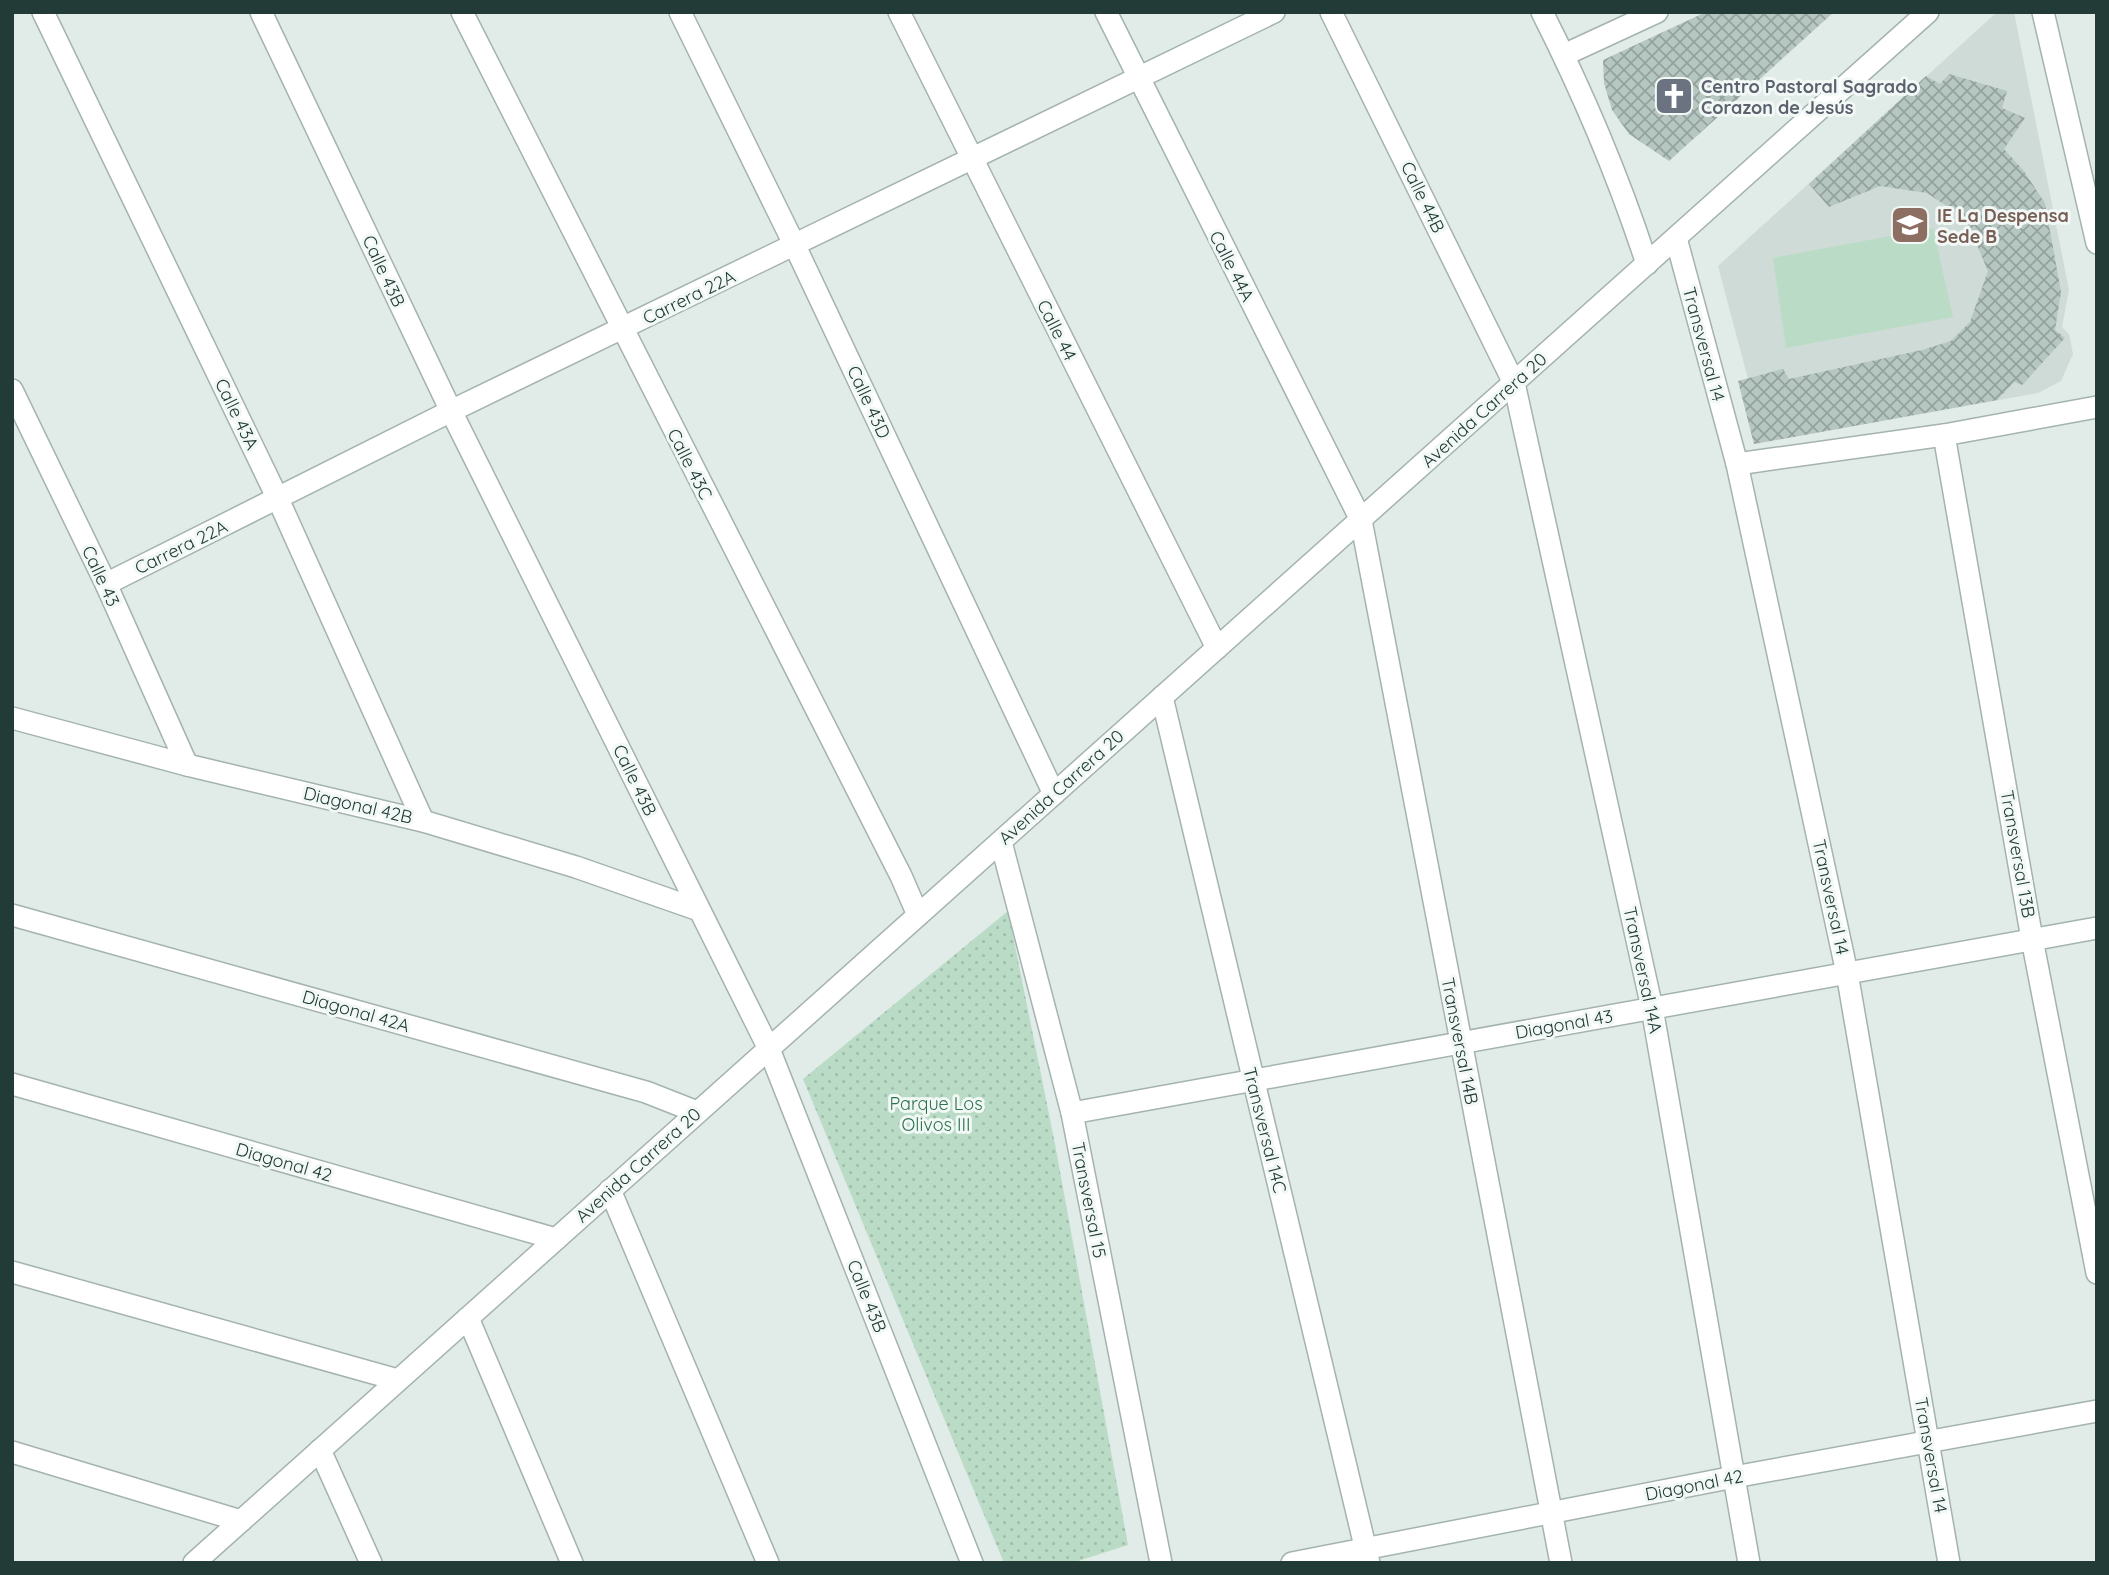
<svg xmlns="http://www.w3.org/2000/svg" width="2109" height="1575" font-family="Quicksand,sans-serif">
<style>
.built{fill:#cfdbd7}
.grass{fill:#badcc7}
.park{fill:url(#park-dots)}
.building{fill:url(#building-cross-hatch)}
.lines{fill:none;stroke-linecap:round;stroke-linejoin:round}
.minor-casing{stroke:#a4b3af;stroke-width:24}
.minor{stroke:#fff;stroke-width:21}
.labels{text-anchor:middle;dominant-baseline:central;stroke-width:6;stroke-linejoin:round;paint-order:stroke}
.worship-label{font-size:18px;font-weight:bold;fill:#5b616d;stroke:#f1f8f5;text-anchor:start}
.street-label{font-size:18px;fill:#223b37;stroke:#f1f8f5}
.education-label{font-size:18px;font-weight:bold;fill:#785e54;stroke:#f1f8f5;text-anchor:start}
.park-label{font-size:18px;fill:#2d714e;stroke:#f1f8f5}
</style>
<defs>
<pattern id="park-dots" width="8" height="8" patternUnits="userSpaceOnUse" patternTransform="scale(1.75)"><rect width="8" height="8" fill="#badcc7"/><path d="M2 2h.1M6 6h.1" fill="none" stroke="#a0beac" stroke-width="1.8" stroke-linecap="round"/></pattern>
<pattern id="building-cross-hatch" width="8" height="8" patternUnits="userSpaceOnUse" patternTransform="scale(1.75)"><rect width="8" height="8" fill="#b6c6c1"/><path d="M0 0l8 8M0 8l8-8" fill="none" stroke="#94a29e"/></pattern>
</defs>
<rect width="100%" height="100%" fill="#e1ebe8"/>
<!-- built -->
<polygon class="built" points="1997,12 2014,12 2069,290 2062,327 2069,334 2073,354 2061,381 2038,393 1754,444 1738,381 1748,379 1718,266"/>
<!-- grass -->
<polygon class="grass" points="1933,228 1953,317 1786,348 1773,258"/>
<!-- park -->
<polygon class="park" points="1008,911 1055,1144 1128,1545 1072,1563 1004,1563 803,1079"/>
<!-- building -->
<g class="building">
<polygon points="1706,12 1834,12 1669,161 1629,134 1612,110 1604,83 1603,60"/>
<polygon points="1949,74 2007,91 2002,108 2025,118 2004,149 2023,170 2045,203 2061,292 2055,330 2065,338 2022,385 2014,382 1997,400 1754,444 1738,381 1783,369 1789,379 1922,350 1951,341 1970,322 1988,271 1966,219 1927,193 1880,186 1829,207 1809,184 1926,76 1940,84"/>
</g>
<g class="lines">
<!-- minor casing -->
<g class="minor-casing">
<g id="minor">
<polyline points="43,12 278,499 423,821"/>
<polyline points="261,12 451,411 769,1049 972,1563"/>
<polyline points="462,12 901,876 918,915"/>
<polyline points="680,12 795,246 1054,794"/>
<polyline points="899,12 1217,648"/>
<polyline points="1106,12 1361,520 1561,1563"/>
<polyline points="1331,12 1514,383 1652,1008 1749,1563"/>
<path d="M 1542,12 C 1583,93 1619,178 1647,264"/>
<polyline points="2043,12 2097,243"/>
<polyline points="1564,55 1657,12"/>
<polyline points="1676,238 1737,464 1847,973 1949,1563"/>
<polyline points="12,390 106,584 187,765"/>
<polyline points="1944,435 2032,939 2097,1273"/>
<polyline points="1737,464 1944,435 2097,407"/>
<polyline points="106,584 451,411 1274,12"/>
<polyline points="1162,697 1369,1563"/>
<polyline points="12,718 187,765 423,821 576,867 699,910"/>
<polyline points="1001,842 1072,1113 1161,1563"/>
<polyline points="12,915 646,1092 697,1112"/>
<polyline points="12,1084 556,1239"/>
<polyline points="1072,1113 2097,928"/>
<polyline points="610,1190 768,1563"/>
<polyline points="12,1272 398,1380"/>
<polyline points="468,1318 572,1563"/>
<polyline points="320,1450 371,1563"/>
<polyline points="12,1452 241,1521"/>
<polyline points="194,1563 1928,12"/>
<polyline points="1292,1563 1734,1477 2097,1411"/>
</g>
</g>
<!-- minor -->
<use href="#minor" class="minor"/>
</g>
<!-- icons -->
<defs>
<g id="church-square" transform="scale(2.0125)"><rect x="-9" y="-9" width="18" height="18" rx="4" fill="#6b7280" stroke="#f1f8f5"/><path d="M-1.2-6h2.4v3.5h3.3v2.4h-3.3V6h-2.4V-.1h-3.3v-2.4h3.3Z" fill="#fff"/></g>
<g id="school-square" transform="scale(2.0125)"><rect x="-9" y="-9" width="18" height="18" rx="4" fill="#8d6e63" stroke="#f1f8f5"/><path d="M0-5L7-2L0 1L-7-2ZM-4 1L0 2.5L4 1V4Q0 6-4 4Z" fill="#fff"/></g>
</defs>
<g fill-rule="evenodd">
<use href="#church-square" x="1674" y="96"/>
<use href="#school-square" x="1910" y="225"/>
</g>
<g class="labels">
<!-- worship labels -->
<g class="worship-label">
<text x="1701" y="86">Centro Pastoral Sagrado<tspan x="1701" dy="21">Corazon de Jesús</tspan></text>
</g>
<!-- street labels -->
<g class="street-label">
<text transform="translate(1423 197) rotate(64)">Calle 44B</text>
<text transform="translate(1232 266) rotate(63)">Calle 44A</text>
<text transform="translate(384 271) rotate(65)">Calle 43B</text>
<text transform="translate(689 297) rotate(-26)">Carrera 22A</text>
<text transform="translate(1057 330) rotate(63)">Calle 44</text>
<text transform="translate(1704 344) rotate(75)">Transversal 14</text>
<text transform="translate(869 402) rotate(65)">Calle 43D</text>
<text transform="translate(1484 410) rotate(-42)">Avenida Carrera 20</text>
<text transform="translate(237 414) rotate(64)">Calle 43A</text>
<text transform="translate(690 464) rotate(63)">Calle 43C</text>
<text transform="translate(181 547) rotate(-26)">Carrera 22A</text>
<text transform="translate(101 576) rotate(65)">Calle 43</text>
<text transform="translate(635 780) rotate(64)">Calle 43B</text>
<text transform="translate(1061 787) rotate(-42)">Avenida Carrera 20</text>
<text transform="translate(358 805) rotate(13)">Diagonal 42B</text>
<text transform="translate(2018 854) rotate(80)">Transversal 13B</text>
<text transform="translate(1831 897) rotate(78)">Transversal 14</text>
<text transform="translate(1643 970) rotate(78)">Transversal 14A</text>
<text transform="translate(356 1011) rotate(16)">Diagonal 42A</text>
<text transform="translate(1564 1024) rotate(-10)">Diagonal 43</text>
<text transform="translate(1460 1041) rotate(79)">Transversal 14B</text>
<text transform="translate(1265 1130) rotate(76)">Transversal 14C</text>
<text transform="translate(284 1162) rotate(16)">Diagonal 42</text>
<text transform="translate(638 1165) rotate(-42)">Avenida Carrera 20</text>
<text transform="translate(1089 1200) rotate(79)">Transversal 15</text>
<text transform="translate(867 1296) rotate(68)">Calle 43B</text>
<text transform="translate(1931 1455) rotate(80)">Transversal 14</text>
<text transform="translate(1694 1485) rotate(-11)">Diagonal 42</text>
</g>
<!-- education labels -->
<g class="education-label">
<text x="1937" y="215">IE La Despensa<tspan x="1937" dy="21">Sede B</tspan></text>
</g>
<!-- park labels -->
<g class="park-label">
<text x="936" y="1103">Parque Los<tspan x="936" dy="21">Olivos III</tspan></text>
</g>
</g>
<!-- border -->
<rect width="2109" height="1575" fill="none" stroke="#223b37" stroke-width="28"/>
</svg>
